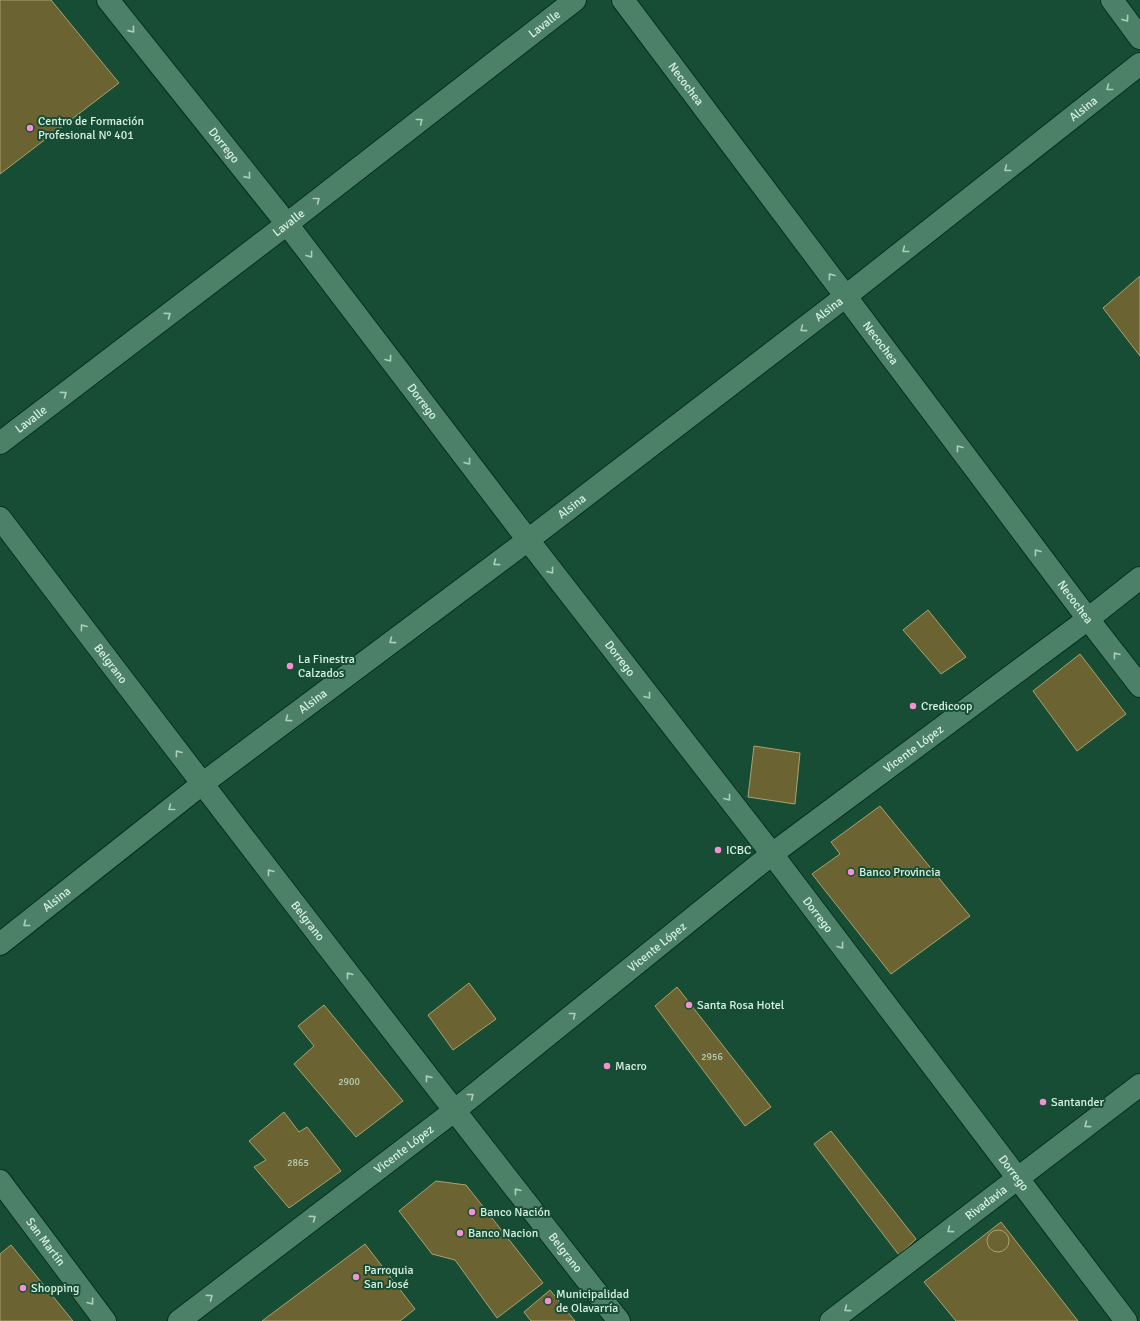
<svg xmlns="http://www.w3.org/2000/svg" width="1140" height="1321" font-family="Signika,sans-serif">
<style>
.building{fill:#6b6332;stroke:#aaa26f}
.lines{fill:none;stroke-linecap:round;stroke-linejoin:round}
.street-casing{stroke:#06301f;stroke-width:24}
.street{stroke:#4d8167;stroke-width:22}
.oneway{stroke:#accfbc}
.poi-dot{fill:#f591d3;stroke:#174d35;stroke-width:1.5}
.labels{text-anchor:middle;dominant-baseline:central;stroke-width:4;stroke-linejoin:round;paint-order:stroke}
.number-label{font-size:10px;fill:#baceb5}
.street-label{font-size:12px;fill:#d5f1e1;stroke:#174d35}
.poi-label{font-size:12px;fill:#d5f1e1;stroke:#174d35;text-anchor:start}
</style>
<rect width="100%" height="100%" fill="#174d35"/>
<!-- building -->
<g class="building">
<polygon points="0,0 51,0 119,83 0,174"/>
<polygon points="1140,276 1140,356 1103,308"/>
<polygon points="928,610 966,657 941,674 903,630"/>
<polygon points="1080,654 1126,714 1077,751 1033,691"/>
<polygon points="754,746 800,753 795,804 748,797"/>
<polygon points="880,806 970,916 891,974 812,874 840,854 831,842"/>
<polygon points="469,983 496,1019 453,1050 428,1015"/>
<polygon points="677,987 771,1107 745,1126 655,1006"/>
<polygon points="324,1005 403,1101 356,1137 294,1064 314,1046 298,1026"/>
<polygon points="284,1112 299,1132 307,1127 341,1171 289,1208 254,1167 266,1160 249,1141"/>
<polygon points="831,1131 916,1239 899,1255 814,1144"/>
<polygon points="436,1181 466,1185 543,1283 497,1318 455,1260 432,1254 399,1211"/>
<polygon points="1001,1222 1078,1321 956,1321 924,1282"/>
<circle cx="998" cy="1241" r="11"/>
<polygon points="365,1244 415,1309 400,1321 262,1321"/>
<polygon points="11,1245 73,1321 0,1321 0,1254"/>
<polygon points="550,1290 575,1321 531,1321 524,1312"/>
</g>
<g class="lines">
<!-- street casing -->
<g class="street-casing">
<g id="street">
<path id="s1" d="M 108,0 L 287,224 L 528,540 L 772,854 L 1126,1321"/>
<path id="s2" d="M 623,0 L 1088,619 L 1140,686"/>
<polyline points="1112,0 1140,38"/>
<path id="s3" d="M 0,443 L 287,224 L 575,0"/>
<path id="s4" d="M 0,518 C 204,787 410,1055 619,1321"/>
<path id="s5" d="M 0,944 L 202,784 L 528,540 L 846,296 L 1140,64"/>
<path id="s6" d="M 0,1181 L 105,1321"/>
<path id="s7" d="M 179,1321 L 454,1111 L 772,854 L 1088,619 L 1140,578"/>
<path id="s8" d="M 831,1321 L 1140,1085"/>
</g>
</g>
<!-- street -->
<use href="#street" class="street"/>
</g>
<!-- one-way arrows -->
<defs><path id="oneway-chevron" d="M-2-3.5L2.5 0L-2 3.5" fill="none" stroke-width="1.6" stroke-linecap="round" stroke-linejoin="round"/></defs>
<g class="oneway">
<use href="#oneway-chevron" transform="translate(1126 19) rotate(54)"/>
<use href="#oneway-chevron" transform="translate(132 30) rotate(51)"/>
<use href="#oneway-chevron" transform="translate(1109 88) rotate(142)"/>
<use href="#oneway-chevron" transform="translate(420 121) rotate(-38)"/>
<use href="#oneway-chevron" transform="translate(1007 169) rotate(142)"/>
<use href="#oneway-chevron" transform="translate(248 176) rotate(51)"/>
<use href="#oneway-chevron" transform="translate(317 200) rotate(-38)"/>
<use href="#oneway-chevron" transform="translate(905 250) rotate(142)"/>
<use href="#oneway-chevron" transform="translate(310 255) rotate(53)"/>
<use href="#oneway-chevron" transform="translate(831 276) rotate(-127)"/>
<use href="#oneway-chevron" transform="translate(168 315) rotate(-37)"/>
<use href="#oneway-chevron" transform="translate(803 329) rotate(143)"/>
<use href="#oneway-chevron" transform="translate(389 359) rotate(53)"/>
<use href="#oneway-chevron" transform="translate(64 394) rotate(-37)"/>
<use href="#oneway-chevron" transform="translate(959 448) rotate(-127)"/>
<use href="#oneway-chevron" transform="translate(468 462) rotate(53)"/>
<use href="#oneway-chevron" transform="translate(1037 552) rotate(-127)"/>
<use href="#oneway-chevron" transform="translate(496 563) rotate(143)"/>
<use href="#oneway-chevron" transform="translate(551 571) rotate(52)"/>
<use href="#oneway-chevron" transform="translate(83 627) rotate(-127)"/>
<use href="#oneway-chevron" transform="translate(392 641) rotate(143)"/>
<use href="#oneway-chevron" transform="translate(1116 655) rotate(-128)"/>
<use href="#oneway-chevron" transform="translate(648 696) rotate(52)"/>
<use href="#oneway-chevron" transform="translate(288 719) rotate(143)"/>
<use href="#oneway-chevron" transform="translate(178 753) rotate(-127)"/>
<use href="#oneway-chevron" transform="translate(728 798) rotate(52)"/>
<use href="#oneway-chevron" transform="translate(171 808) rotate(142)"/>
<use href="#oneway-chevron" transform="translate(270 872) rotate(-128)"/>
<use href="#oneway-chevron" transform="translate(26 924) rotate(142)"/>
<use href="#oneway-chevron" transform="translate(841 946) rotate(53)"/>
<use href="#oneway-chevron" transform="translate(349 975) rotate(-128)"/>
<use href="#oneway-chevron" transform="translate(573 1015) rotate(-39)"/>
<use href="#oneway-chevron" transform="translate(428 1078) rotate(-128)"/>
<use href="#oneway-chevron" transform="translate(471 1096) rotate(-39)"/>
<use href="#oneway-chevron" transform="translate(1087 1125) rotate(143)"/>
<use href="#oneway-chevron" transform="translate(517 1191) rotate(-128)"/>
<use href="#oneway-chevron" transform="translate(313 1218) rotate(-37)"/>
<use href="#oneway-chevron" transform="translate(950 1230) rotate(143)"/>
<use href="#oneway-chevron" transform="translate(210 1297) rotate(-37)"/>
<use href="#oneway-chevron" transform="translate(91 1302) rotate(53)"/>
<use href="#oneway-chevron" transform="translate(847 1309) rotate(143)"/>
</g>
<!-- markers -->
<g class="poi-dot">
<circle cx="30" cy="128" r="4"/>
<circle cx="290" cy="666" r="4"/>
<circle cx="913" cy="706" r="4"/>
<circle cx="718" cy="850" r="4"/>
<circle cx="851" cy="872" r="4"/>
<circle cx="689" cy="1005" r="4"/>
<circle cx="607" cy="1066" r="4"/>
<circle cx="1043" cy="1102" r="4"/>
<circle cx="472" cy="1212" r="4"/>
<circle cx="460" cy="1233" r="4"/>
<circle cx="356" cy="1277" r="4"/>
<circle cx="23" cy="1288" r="4"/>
<circle cx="548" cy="1301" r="4"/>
</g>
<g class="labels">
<!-- number labels -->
<g class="number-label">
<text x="712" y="1057">2956</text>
<text x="349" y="1082">2900</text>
<text x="298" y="1163">2865</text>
</g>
<!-- street labels -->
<g class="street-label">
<text stroke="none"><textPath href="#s3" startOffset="687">Lavalle</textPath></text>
<text stroke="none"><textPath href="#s2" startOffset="105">Necochea</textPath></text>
<text stroke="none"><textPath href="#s5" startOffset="1368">Alsina</textPath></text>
<text stroke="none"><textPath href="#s1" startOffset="186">Dorrego</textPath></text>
<text stroke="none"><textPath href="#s3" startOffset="363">Lavalle</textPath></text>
<text stroke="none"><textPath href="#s5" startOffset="1044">Alsina</textPath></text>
<text stroke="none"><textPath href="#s2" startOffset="429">Necochea</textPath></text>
<text stroke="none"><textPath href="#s1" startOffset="510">Dorrego</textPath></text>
<text stroke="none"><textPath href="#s3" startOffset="39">Lavalle</textPath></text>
<text stroke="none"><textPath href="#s5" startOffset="720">Alsina</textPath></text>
<text stroke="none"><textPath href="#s2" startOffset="753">Necochea</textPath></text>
<text stroke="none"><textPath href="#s1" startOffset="834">Dorrego</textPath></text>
<text stroke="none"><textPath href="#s4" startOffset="183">Belgrano</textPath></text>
<text stroke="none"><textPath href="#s5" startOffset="396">Alsina</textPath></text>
<text stroke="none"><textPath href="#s7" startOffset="931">Vicente López</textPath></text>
<text stroke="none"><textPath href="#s5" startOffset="72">Alsina</textPath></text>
<text stroke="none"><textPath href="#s1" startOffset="1158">Dorrego</textPath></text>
<text stroke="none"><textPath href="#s4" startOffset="507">Belgrano</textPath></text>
<text stroke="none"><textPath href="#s7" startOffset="607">Vicente López</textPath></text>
<text stroke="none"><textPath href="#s7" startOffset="283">Vicente López</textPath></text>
<text stroke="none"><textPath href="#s1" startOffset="1482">Dorrego</textPath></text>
<text stroke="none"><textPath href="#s8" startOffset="195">Rivadavia</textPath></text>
<text stroke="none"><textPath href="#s6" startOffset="76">San Martín</textPath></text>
<text stroke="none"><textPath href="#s4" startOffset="927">Belgrano</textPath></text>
</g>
<!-- poi labels -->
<g class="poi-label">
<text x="38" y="121">Centro de Formación<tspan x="38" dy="14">Profesional Nº 401</tspan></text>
<text x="298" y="659">La Finestra<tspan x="298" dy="14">Calzados</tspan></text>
<text x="921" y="706">Credicoop</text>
<text x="726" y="850">ICBC</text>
<text x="859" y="872">Banco Provincia</text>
<text x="697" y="1005">Santa Rosa Hotel</text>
<text x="615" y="1066">Macro</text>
<text x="1051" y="1102">Santander</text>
<text x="480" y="1212">Banco Nación</text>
<text x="468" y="1233">Banco Nacion</text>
<text x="364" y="1270">Parroquia<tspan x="364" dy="14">San José</tspan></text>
<text x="31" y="1288">Shopping</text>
<text x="556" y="1294">Municipalidad<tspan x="556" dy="14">de Olavarría</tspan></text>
</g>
</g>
</svg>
